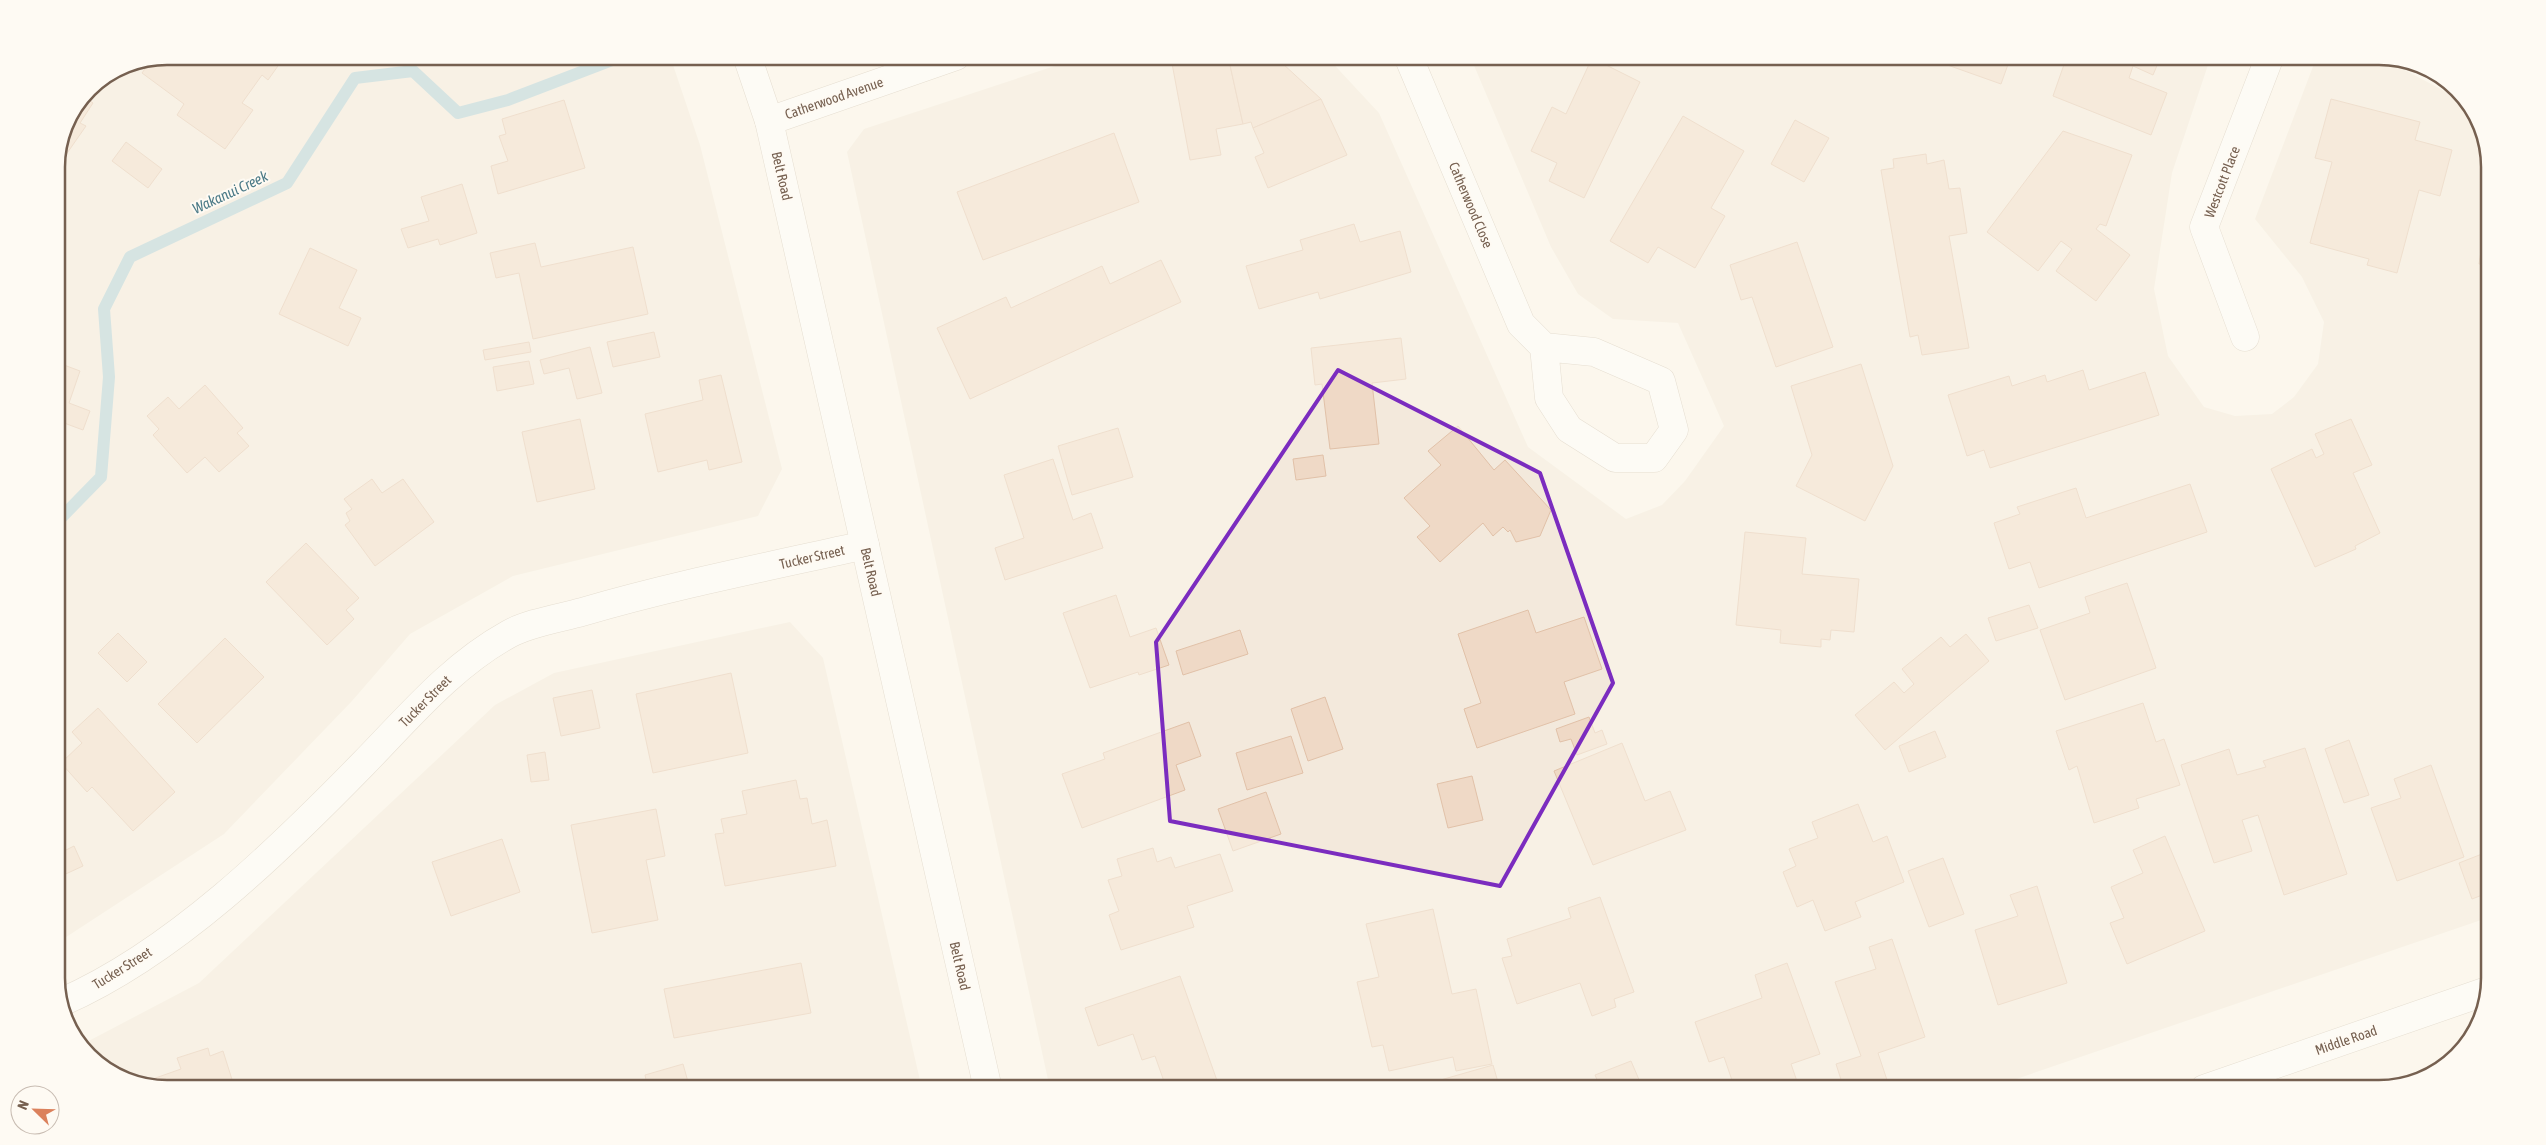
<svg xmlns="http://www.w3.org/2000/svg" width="2546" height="1145" font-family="'Asap Condensed',sans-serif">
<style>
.residential{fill:#f3e9dc}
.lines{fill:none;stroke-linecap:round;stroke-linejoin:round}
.stream{stroke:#a9ccd6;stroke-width:12}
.building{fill:#efd9c6;stroke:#e1c1a8}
.minor-casing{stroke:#cec0b2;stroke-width:29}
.minor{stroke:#fff;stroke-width:28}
.marked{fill:none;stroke:#7b2cbf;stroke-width:4;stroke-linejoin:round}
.labels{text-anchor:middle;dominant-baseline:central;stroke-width:4;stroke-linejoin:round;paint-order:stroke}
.street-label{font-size:14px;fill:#766050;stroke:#fefaf3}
.water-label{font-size:15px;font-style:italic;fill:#4b7a87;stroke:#fefaf3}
.rim{fill:none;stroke:#766050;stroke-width:2.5}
</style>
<rect width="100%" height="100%" fill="#fcf7ed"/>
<!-- residential -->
<g class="residential">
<polygon points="167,56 670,56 700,145 782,469 758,516 513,576 410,634 352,701 224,834 57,943 56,160 65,124 89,88 125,65"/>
<polygon points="1085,56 1326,56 1379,113 1528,447 1626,519 1662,505 1685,481 1724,426 1678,323 1613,319 1578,294 1551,247 1470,56 2211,56 2172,173 2154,289 2168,356 2204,407 2235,416 2272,414 2294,397 2318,364 2324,322 2302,277 2255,219 2317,56 2378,56 2471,105 2490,160 2490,917 1987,1089 1050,1089 847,152 864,129"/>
<polygon points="790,622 823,658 922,1089 167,1089 124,1080 81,1045 199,983 495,705 554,673"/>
</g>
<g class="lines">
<!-- stream -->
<polyline class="stream" points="56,523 101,477 109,377 104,309 130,257 287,183 355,78 413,71 458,113 508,100 615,59 616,56"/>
</g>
<!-- building -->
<g class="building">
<polygon points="166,56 285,56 268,80 262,75 242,103 253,110 225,149 177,115 184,104 142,73 152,59"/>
<polygon points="1177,56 1228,56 1243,124 1216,129 1221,155 1190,160 1171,58"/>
<polygon points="1228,56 1258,56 1282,63 1321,99 1253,128 1251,122 1243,124"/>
<polygon points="1941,56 2011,56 2001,84 1939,62"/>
<polygon points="2067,56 2161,56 2153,75 2133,66 2129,78 2167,93 2151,135 2053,96"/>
<polygon points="1592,58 1640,82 1584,198 1549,181 1557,163 1531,151 1552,107 1566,114"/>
<polygon points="84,96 93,103 80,123 86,126 56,169 65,124"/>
<polygon points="1321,99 1347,155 1268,188 1255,157 1264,153 1253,128"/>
<polygon points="2331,99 2420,122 2415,140 2452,150 2440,196 2419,190 2397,273 2367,265 2369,259 2310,243 2332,162 2315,158"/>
<polygon points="564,100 585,168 498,194 491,166 508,161 499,136 506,134 502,119"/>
<polygon points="1683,116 1744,151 1711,208 1725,216 1695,268 1658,247 1648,263 1610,241"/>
<polygon points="1795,120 1829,138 1804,182 1771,164"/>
<polygon points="2063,131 2132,155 2106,226 2100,224 2096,229 2130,255 2096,301 2056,271 2072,249 2061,241 2038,271 1987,232"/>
<polygon points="1114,133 1139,202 983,260 957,192"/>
<polygon points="126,142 162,169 148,188 112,161"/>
<polygon points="1926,154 1927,164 1944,160 1949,189 1960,188 1967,233 1949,236 1969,348 1922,355 1918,335 1910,337 1881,170 1894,168 1893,159"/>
<polygon points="462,184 477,233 440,245 438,239 408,248 401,229 429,221 421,197"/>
<polygon points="2490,194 2490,265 2479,264"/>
<polygon points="1354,224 1360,242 1400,231 1411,272 1320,299 1318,292 1259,309 1246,266 1303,250 1300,240"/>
<polygon points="1797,242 1833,347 1776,367 1752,297 1741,300 1730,265"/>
<polygon points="535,243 541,267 633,247 648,314 533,339 519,273 496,278 490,253"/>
<polygon points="310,248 357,270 339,308 361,318 348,346 279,314"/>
<polygon points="1161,260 1181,302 970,399 937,328 1006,297 1011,308 1102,266 1110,284"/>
<polygon points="654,332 660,357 613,367 607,342"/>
<polygon points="1401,338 1406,379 1372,383 1379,444 1330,449 1322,384 1315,385 1311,348"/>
<polygon points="529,342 531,352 485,360 483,350"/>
<polygon points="590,347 602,393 577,399 569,368 544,374 540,360"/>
<polygon points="529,361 534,384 497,391 493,367"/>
<polygon points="56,362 80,371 69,403 90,411 83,430 56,420"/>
<polygon points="1861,364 1893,466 1865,521 1796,486 1812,455 1791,386"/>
<polygon points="2083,370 2089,390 2145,372 2159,415 1990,468 1984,450 1967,456 1948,395 2009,376 2012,386 2045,375 2047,382"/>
<polygon points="721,375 742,462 709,470 707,460 658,472 645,414 703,400 699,380"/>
<polygon points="205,385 243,428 237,433 249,446 219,472 205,457 187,473 153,435 159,429 147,416 168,397 179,409"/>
<polygon points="580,419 595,489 537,502 522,432"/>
<polygon points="2351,419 2372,465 2353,473 2380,533 2355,546 2356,549 2315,567 2271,469 2312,449 2316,458 2324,454 2315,434"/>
<polygon points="1458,426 1494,470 1505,460 1551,510 1540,536 1516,542 1510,530 1508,532 1503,527 1493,536 1483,523 1440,562 1417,537 1430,526 1404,498 1441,465 1428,451"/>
<polygon points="1118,428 1133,477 1072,495 1058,446"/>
<polygon points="1323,455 1326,476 1296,480 1293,459"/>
<polygon points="1053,459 1073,520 1091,513 1103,548 1005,580 995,548 1024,538 1004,475"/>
<polygon points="372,479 382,493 403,479 434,522 375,566 345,525 350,521 346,513 352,509 344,499"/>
<polygon points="2190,484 2207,532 2039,588 2030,562 2009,569 1994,523 2020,514 2017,507 2076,488 2086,518"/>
<polygon points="1745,532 1806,538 1802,574 1859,579 1854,632 1831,630 1830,640 1821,639 1821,647 1780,643 1781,630 1736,625"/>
<polygon points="306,543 359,598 346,610 354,619 327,645 266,582"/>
<polygon points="2127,583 2156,668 2065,700 2040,630 2090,613 2085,597"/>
<polygon points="1116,595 1130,637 1156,628 1169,665 1139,675 1138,672 1090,688 1063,613"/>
<polygon points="2029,605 2038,628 1996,641 1988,618"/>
<polygon points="1528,610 1536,633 1584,617 1602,669 1564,682 1575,714 1477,748 1464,709 1481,703 1458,634"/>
<polygon points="1240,630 1248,654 1183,675 1176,651"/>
<polygon points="118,633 147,662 127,682 98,653"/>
<polygon points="1966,634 1989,661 1885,750 1855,715 1894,682 1904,693 1914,684 1902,669 1941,637 1950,647"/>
<polygon points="225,638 264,677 197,743 158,704"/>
<polygon points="731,673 748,753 653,773 636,694"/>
<polygon points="592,690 600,728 561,736 553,698"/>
<polygon points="1325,697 1343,749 1308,761 1291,709"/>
<polygon points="2143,703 2156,742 2164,739 2180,785 2136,799 2139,808 2094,823 2077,766 2069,770 2056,731"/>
<polygon points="98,708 175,792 133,831 92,787 87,792 61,763 82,743 72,732"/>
<polygon points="1589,717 1595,733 1602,730 1607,744 1577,755 1571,739 1560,742 1556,729"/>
<polygon points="1189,722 1201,756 1176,765 1185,790 1082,828 1062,774 1105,759 1103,753"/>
<polygon points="1935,731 1946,757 1909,772 1899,746"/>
<polygon points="1291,736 1303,773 1247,790 1236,753"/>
<polygon points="2349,740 2369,795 2344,803 2325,749"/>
<polygon points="1622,743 1645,801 1670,791 1686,830 1593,865 1554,771"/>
<polygon points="2305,748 2347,874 2284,895 2258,815 2242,820 2252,851 2214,863 2181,765 2229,749 2237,775 2266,767 2263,761"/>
<polygon points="545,752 549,780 531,782 527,755"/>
<polygon points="2431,765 2464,857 2397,881 2371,808 2401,798 2394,779"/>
<polygon points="1472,776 1483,820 1448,828 1437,784"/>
<polygon points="796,780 800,799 807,798 812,824 827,820 836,866 725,886 715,834 724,833 721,819 747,814 742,791"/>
<polygon points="1266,792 1281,834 1233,851 1218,809"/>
<polygon points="1858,804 1873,842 1887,836 1904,882 1855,902 1861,917 1825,931 1813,900 1797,907 1783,872 1796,866 1789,849 1818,838 1812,822"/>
<polygon points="656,809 665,856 646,860 658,920 592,933 571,825"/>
<polygon points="2165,836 2205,931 2127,964 2110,923 2124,918 2111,887 2143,873 2133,850"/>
<polygon points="502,839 520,892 451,916 432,862"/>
<polygon points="74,846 83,866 57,878 57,851 58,854"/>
<polygon points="1153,848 1157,862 1171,857 1175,868 1220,854 1233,891 1187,906 1194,927 1121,950 1109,915 1119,911 1108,880 1122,876 1117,859"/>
<polygon points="2482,854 2490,875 2490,892 2472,899 2459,863"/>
<polygon points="1943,858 1964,914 1929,927 1908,871"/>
<polygon points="2037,886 2067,983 1998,1005 1975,930 2018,916 2010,895"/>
<polygon points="1600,897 1634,992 1614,999 1616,1007 1592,1016 1580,983 1517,1004 1502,958 1512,956 1507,939 1571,918 1568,908"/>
<polygon points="1433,909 1452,994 1476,989 1492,1064 1456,1071 1453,1057 1389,1071 1383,1045 1372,1047 1357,982 1379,977 1366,924"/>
<polygon points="1892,939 1925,1037 1878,1053 1890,1089 1844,1089 1836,1064 1861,1056 1835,982 1876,969 1869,947"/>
<polygon points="801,963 811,1013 674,1038 664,989"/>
<polygon points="1787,963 1820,1054 1791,1064 1799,1087 1735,1089 1724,1057 1709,1062 1695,1022 1762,998 1755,975"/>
<polygon points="1180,976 1220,1089 1160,1089 1166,1087 1155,1056 1142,1060 1133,1034 1098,1046 1085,1008"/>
<polygon points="208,1048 210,1056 223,1051 235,1089 166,1089 148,1085 147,1081 181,1069 177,1058"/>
<polygon points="1631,1061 1643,1089 1601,1089 1595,1075"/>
<polygon points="683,1064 690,1089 648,1089 645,1075"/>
<polygon points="1493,1065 1500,1089 1432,1089 1430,1083"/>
</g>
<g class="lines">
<!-- minor casing -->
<g class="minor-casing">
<g id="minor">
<polyline points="747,56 769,121 988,1089"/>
<polyline points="1408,56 1521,324 1544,347 1549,398 1569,429 1615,458 1654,458 1674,430 1661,381 1594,352 1544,347"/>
<polyline points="769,121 956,56"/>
<polyline points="2245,337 2204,227 2270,56"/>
<path d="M 62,1002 C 174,953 279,850 363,764 C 409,717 451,666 509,634 C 528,623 560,618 582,612 C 674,585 771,566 865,545"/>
<polyline points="2204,1089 2487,991"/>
</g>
</g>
<!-- minor -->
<use href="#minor" class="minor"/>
</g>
<!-- marked area -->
<path d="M0 0H2546V1145H0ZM 1338,370 L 1540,473 L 1613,683 L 1500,886 L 1170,821 L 1156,642 Z" fill="#fcf7ed" fill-opacity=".55" fill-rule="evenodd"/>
<path class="marked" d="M 1338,370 L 1540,473 L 1613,683 L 1500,886 L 1170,821 L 1156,642 Z"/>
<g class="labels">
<!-- street labels -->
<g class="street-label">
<text transform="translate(834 98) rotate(-19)">Catherwood Avenue</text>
<text transform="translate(782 176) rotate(77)">Belt Road</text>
<text transform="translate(2222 182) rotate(-69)">Westcott Place</text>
<text transform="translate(1471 205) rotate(67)">Catherwood Close</text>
<text transform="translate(812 557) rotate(-13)">Tucker Street</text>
<text transform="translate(871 572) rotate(77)">Belt Road</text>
<text transform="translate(425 701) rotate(-45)">Tucker Street</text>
<text transform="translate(960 966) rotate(77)">Belt Road</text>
<text transform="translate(122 968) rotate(-32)">Tucker Street</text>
<text transform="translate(2346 1040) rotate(-19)">Middle Road</text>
</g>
<!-- water labels -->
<g class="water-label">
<text transform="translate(230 192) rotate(-25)">Wakanui Creek</text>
</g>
</g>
<!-- crop -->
<path d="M0 0H2546V1145H0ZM167 65H2379A102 102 0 0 1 2481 167V978A102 102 0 0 1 2379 1080H167A102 102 0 0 1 65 978V167A102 102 0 0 1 167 65Z" fill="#fefaf3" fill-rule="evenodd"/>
<path class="rim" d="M167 65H2379A102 102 0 0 1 2481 167V978A102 102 0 0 1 2379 1080H167A102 102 0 0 1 65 978V167A102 102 0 0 1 167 65Z"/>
<!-- north arrow -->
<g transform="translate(35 1110) rotate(293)"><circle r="24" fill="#fefaf3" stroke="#c8bcb2"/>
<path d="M0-4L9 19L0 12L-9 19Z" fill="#db815c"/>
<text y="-8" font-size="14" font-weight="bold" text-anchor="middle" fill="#766050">N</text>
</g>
</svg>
